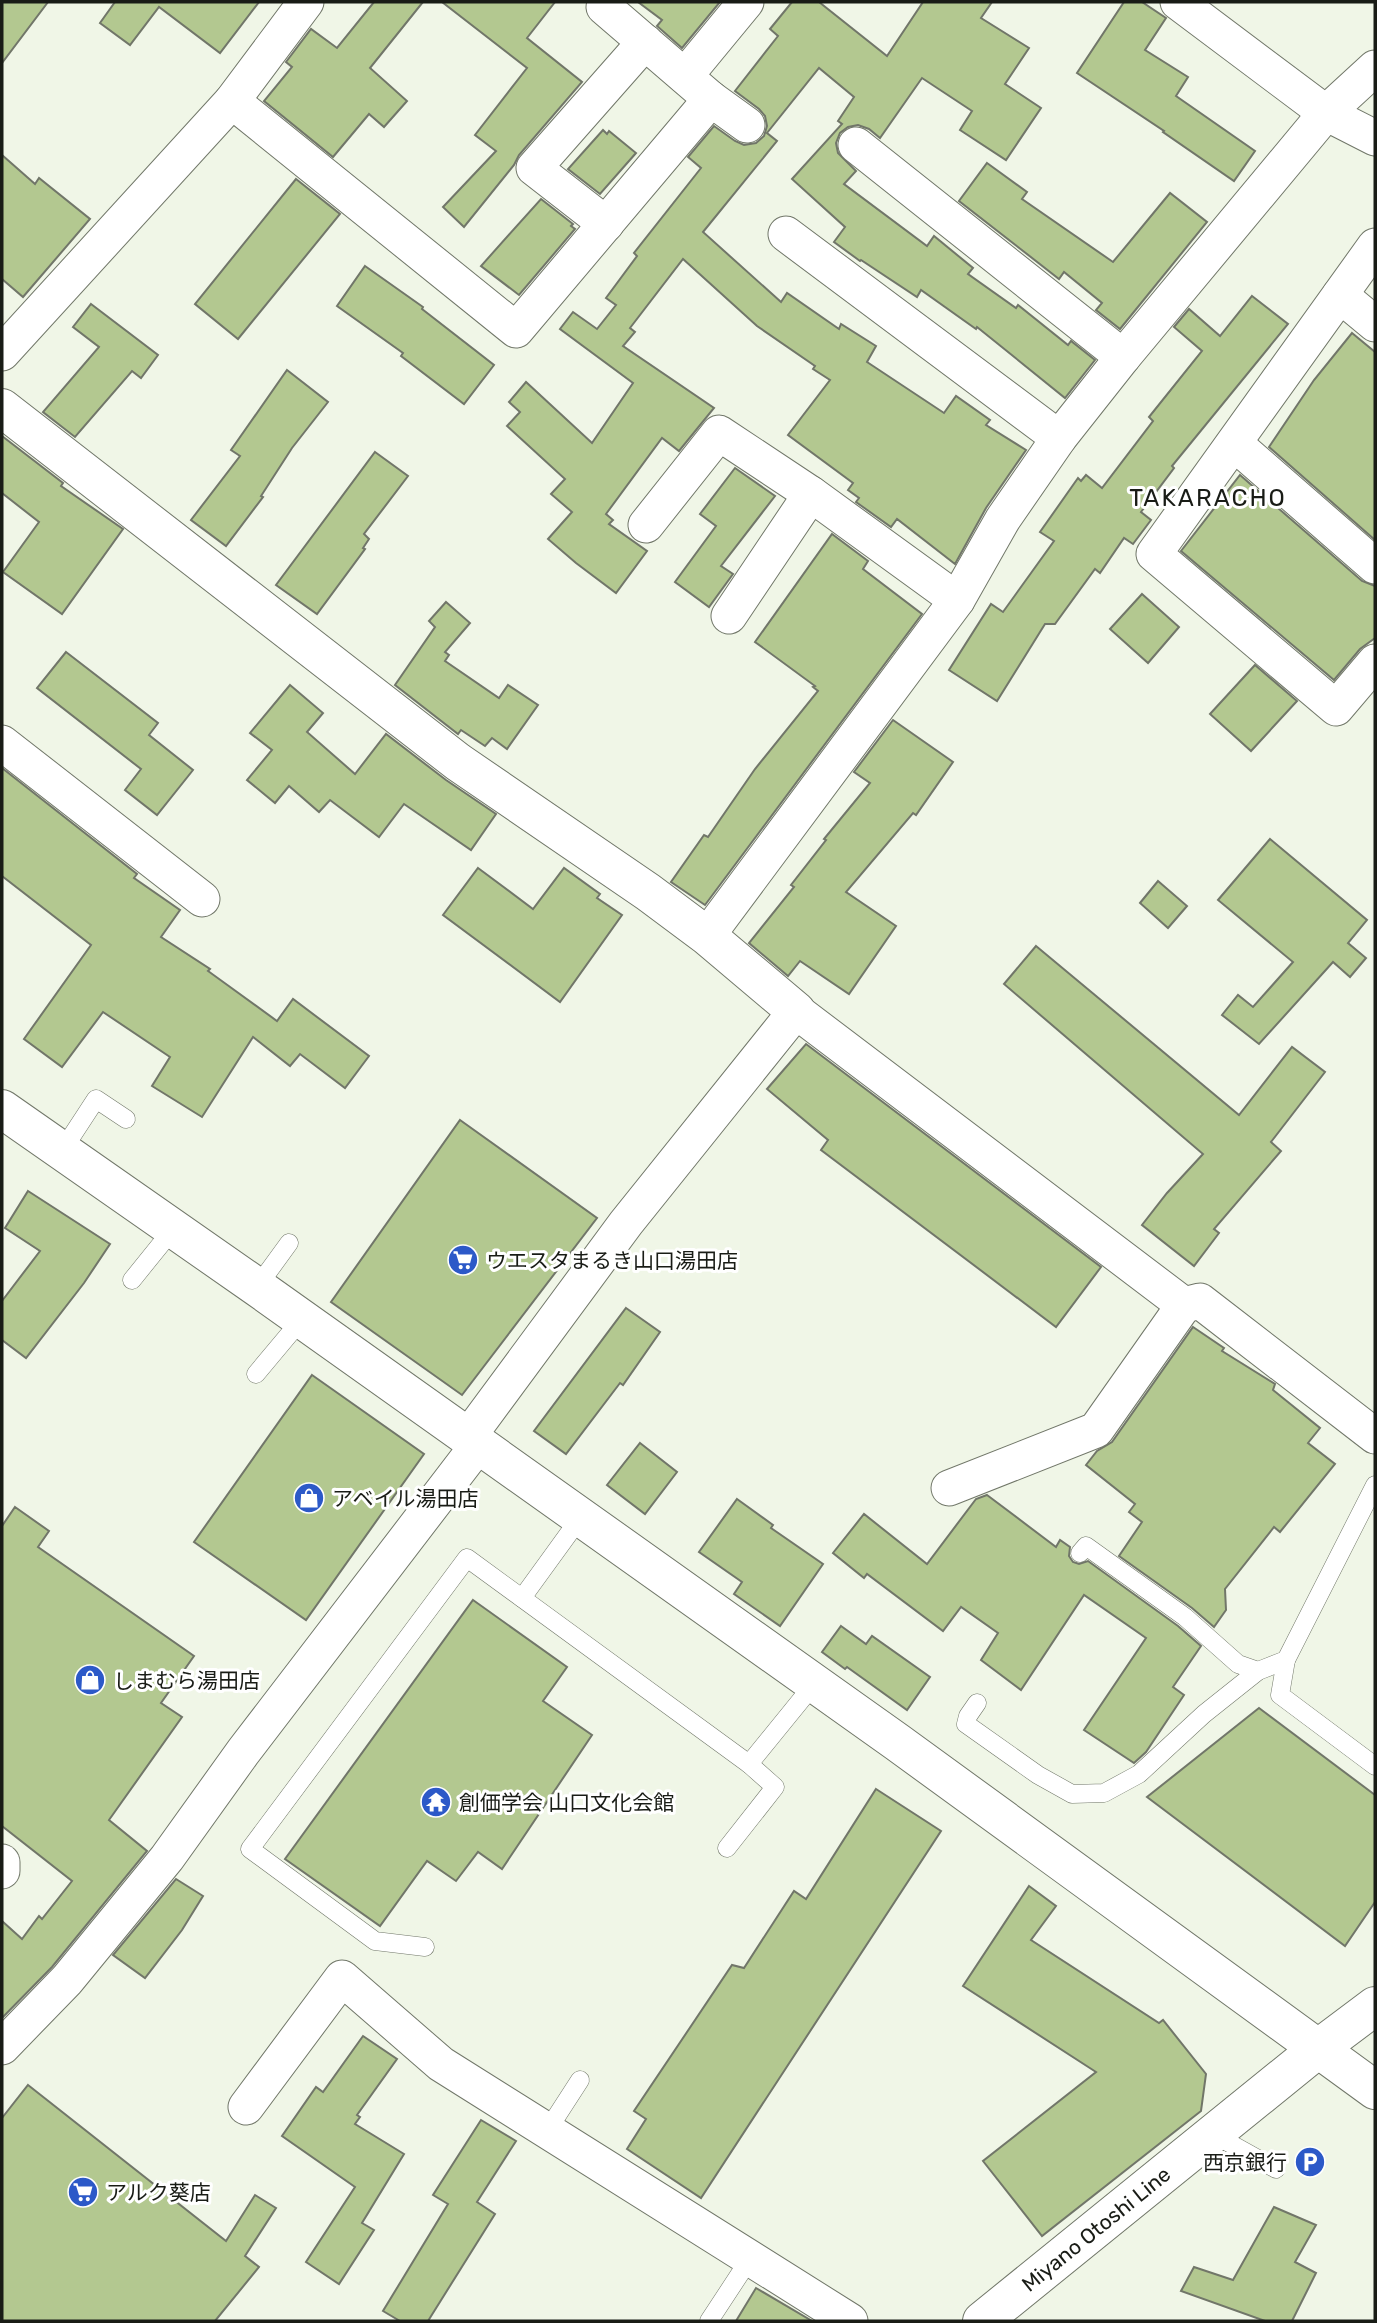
<svg xmlns="http://www.w3.org/2000/svg" width="1377" height="2323" font-family="Rubik,'Noto Sans JP',sans-serif">
<style>
.building{fill:#b3c890;stroke:#717669;stroke-width:2}
.lines{fill:none;stroke-linecap:round;stroke-linejoin:round}
.service-casing{stroke:#717769;stroke-width:19}
.minor-casing{stroke:#717769;stroke-width:37}
.tertiary-casing{stroke:#717769;stroke-width:40}
.secondary-casing{stroke:#717769;stroke-width:40}
.service{stroke:#fff;stroke-width:18}
.minor{stroke:#fff;stroke-width:35}
.tertiary{stroke:#fff;stroke-width:38}
.secondary{stroke:#fff;stroke-width:38}
.labels{text-anchor:middle;dominant-baseline:central;stroke-width:6;stroke-linejoin:round;paint-order:stroke}
.poi-label{font-size:21px;fill:#191c16;stroke:#fff;text-anchor:start}
.street-label{font-size:21px;fill:#191c16;stroke:#fff}
.quarter-label{font-size:24px;letter-spacing:2px;fill:#191c16;stroke:#fff}
</style>
<rect width="100%" height="100%" fill="#f0f6e7"/>
<!-- building -->
<g class="building">
<polygon points="2,2 48,2 2,63"/>
<polygon points="115,2 259,2 220,53 159,7 130,45 100,23"/>
<polygon points="374,2 423,2 370,68 407,101 384,127 369,114 333,157 264,101 292,67 286,62 311,29 337,48"/>
<polygon points="442,2 555,2 527,38 582,82 519,155 514,165 464,227 443,207 496,151 475,135 527,68"/>
<polygon points="638,2 720,2 682,48 657,26 662,20"/>
<polygon points="792,2 819,2 887,56 923,2 992,2 981,18 1029,48 1005,84 1041,108 1006,160 960,130 972,111 922,78 880,138 869,129 858,125 848,127 840,133 836,143 838,153 856,171 844,184 927,246 934,236 973,268 968,274 1016,308 1018,305 1068,345 1071,341 1095,360 1065,398 977,327 976,329 921,290 917,297 861,260 860,261 834,242 845,227 792,179 842,124 838,121 854,97 819,68 767,133 777,141 703,232 781,302 787,293 839,329 841,324 876,346 867,362 944,413 956,396 990,420 986,425 1026,450 986,508 955,564 897,519 891,527 856,502 859,498 848,490 853,483 788,435 830,380 813,369 815,366 757,326 683,259 630,328 635,332 623,346 714,408 679,451 662,438 606,514 613,520 609,524 647,551 616,593 576,563 548,539 572,512 551,494 565,479 507,426 520,412 509,402 526,382 592,443 633,383 560,329 573,312 597,329 616,305 606,298 637,256 634,253 701,168 688,157 714,126 735,141 744,145 756,143 764,136 767,126 765,116 759,109 735,91 778,36 770,29"/>
<polygon points="1124,2 1142,2 1166,18 1145,50 1188,77 1176,96 1255,151 1234,181 1163,132 1164,131 1077,73"/>
<polygon points="603,130 607,134 609,131 636,153 600,194 568,169"/>
<polygon points="2,155 35,184 39,178 90,219 23,297 2,279"/>
<polygon points="987,163 1027,192 1022,199 1113,262 1170,193 1207,222 1120,329 1096,310 1102,303 1064,272 1059,279 959,201"/>
<polygon points="296,179 340,214 238,339 195,304"/>
<polygon points="541,199 573,224 571,226 575,229 519,295 481,266"/>
<polygon points="365,266 423,307 422,309 494,365 464,404 401,356 403,353 337,306"/>
<polygon points="1252,296 1288,324 1172,466 1174,468 1141,512 1151,520 1133,544 1124,538 1100,573 1095,569 1055,624 1045,624 997,701 949,670 991,604 1003,612 1054,541 1040,532 1078,478 1081,481 1086,475 1102,488 1153,421 1149,417 1202,351 1174,327 1189,309 1220,336"/>
<polygon points="91,304 158,355 141,378 132,371 75,437 43,412 99,347 73,327"/>
<polygon points="1352,333 1375,352 1375,540 1269,447 1314,380"/>
<polygon points="287,370 328,402 292,448 261,496 263,497 226,546 191,520 240,456 231,450"/>
<polygon points="2,436 63,483 61,486 123,529 62,614 3,572 39,522 2,493"/>
<polygon points="375,452 408,476 364,534 369,539 363,548 365,549 317,614 276,585"/>
<polygon points="735,468 775,496 721,566 733,574 709,607 675,582 716,526 700,514"/>
<polygon points="1240,475 1362,581 1375,586 1375,638 1360,649 1334,680 1181,551"/>
<polygon points="832,534 868,561 863,569 922,614 705,905 671,882 704,835 708,837 755,769 818,691 813,687 815,686 755,642"/>
<polygon points="1142,594 1179,627 1148,663 1110,629"/>
<polygon points="446,602 470,623 445,652 449,655 445,661 499,698 508,685 538,705 507,749 492,738 485,746 461,730 458,734 395,685 435,627 429,621"/>
<polygon points="66,652 158,723 149,735 193,770 157,815 125,790 141,769 37,688"/>
<polygon points="1255,665 1297,701 1251,751 1210,714"/>
<polygon points="290,685 323,713 307,732 355,774 386,734 446,780 496,814 471,850 404,804 379,837 330,800 319,812 289,786 275,803 247,780 272,750 250,733"/>
<polygon points="893,720 953,762 916,815 913,813 846,892 896,926 849,994 800,961 788,976 749,943 794,887 791,885 826,840 824,839 870,783 854,772"/>
<polygon points="2,768 137,874 134,878 180,910 161,937 210,969 208,971 277,1021 293,999 369,1056 345,1088 300,1054 290,1066 253,1037 202,1117 152,1086 170,1057 103,1012 62,1067 24,1039 91,945 2,876"/>
<polygon points="1270,839 1367,920 1348,943 1366,958 1350,977 1333,962 1259,1044 1222,1015 1238,995 1253,1007 1293,962 1218,900"/>
<polygon points="478,868 533,909 564,868 600,894 597,898 622,915 560,1002 443,915"/>
<polygon points="1158,881 1187,906 1168,928 1140,903"/>
<polygon points="1036,946 1239,1115 1292,1047 1325,1072 1271,1142 1281,1151 1214,1229 1219,1233 1194,1266 1142,1225 1167,1193 1203,1154 1004,984"/>
<polygon points="806,1044 1101,1267 1056,1327 821,1150 828,1140 767,1089"/>
<polygon points="460,1120 597,1218 462,1395 331,1302"/>
<polygon points="28,1191 110,1244 84,1283 26,1358 2,1340 2,1301 40,1251 5,1228"/>
<polygon points="626,1308 660,1332 623,1385 620,1383 566,1454 534,1431"/>
<polygon points="1193,1327 1224,1348 1222,1351 1275,1384 1273,1390 1320,1428 1308,1443 1335,1464 1280,1532 1274,1527 1225,1589 1226,1610 1214,1627 1192,1608 1119,1556 1142,1522 1129,1512 1135,1504 1086,1465 1097,1451 1112,1442"/>
<polygon points="312,1375 424,1454 306,1620 194,1542"/>
<polygon points="640,1443 677,1472 645,1514 607,1485"/>
<polygon points="987,1495 1056,1547 1060,1540 1070,1547 1069,1556 1073,1562 1079,1564 1088,1561 1178,1626 1201,1646 1173,1687 1184,1695 1146,1752 1134,1763 1084,1730 1146,1638 1084,1595 1021,1690 981,1660 998,1633 961,1607 943,1631 867,1574 864,1578 833,1553 864,1514 927,1564 976,1499"/>
<polygon points="737,1499 773,1525 771,1528 823,1564 780,1626 734,1594 742,1582 699,1552"/>
<polygon points="15,1507 49,1531 38,1547 194,1656 161,1703 182,1717 109,1820 147,1851 52,1967 2,2018 2,1921 22,1939 39,1916 42,1919 72,1881 2,1826 2,1526"/>
<polygon points="473,1600 567,1667 543,1701 592,1735 502,1869 478,1852 456,1881 427,1861 380,1926 285,1859"/>
<polygon points="841,1626 866,1644 872,1636 930,1677 907,1710 847,1667 845,1669 822,1652"/>
<polygon points="1259,1708 1375,1795 1375,1902 1345,1946 1147,1797"/>
<polygon points="876,1789 941,1831 701,2198 627,2149 646,2119 634,2111 732,1965 744,1968 794,1891 806,1899"/>
<polygon points="176,1879 203,1896 182,1930 145,1978 113,1955"/>
<polygon points="1029,1886 1056,1906 1031,1940 1159,2023 1163,2020 1206,2074 1201,2111 1042,2236 983,2161 1096,2072 963,1986"/>
<polygon points="363,2036 397,2059 357,2115 360,2117 355,2124 404,2154 362,2223 374,2230 339,2284 306,2262 355,2187 282,2136 316,2087 323,2092"/>
<polygon points="28,2085 226,2241 255,2195 276,2208 245,2256 259,2267 215,2321 2,2321 2,2118"/>
<polygon points="481,2120 516,2141 477,2202 495,2214 428,2321 400,2321 383,2311 448,2204 433,2195"/>
<polygon points="1274,2207 1316,2225 1295,2262 1316,2273 1292,2321 1265,2321 1181,2291 1194,2267 1233,2280"/>
<polygon points="756,2288 812,2321 736,2321"/>
</g>
<g class="lines">
<!-- service casing -->
<g class="service-casing">
<g id="service">
<polyline points="62,1151 96,1099 126,1119"/>
<polyline points="132,1280 174,1228"/>
<polyline points="257,1287 289,1243"/>
<polyline points="256,1374 302,1319"/>
<polyline points="1080,1553 1086,1546 1185,1617 1238,1664 1258,1671"/>
<polyline points="522,1598 580,1518"/>
<polyline points="1286,1660 1280,1695 1375,1766"/>
<polyline points="977,1703 968,1716 966,1724 1038,1775 1072,1794 1104,1793 1139,1774 1204,1714 1258,1671 1286,1660 1375,1485"/>
<polyline points="727,1848 775,1787 749,1764 814,1684"/>
<polyline points="425,1947 375,1941 250,1849 467,1558 749,1764"/>
<polyline points="547,2131 580,2080"/>
<polyline points="1213,2134 1276,2169"/>
<polyline points="709,2321 751,2257"/>
</g>
</g>
<!-- minor casing -->
<g class="minor-casing">
<g id="minor">
<polyline points="1178,2 1326,113 1375,138"/>
<polyline points="604,7 711,99 747,125"/>
<polyline points="685,76 746,2"/>
<polyline points="232,101 516,330 711,99"/>
<polyline points="856,145 1123,357"/>
<polyline points="606,224 534,168 645,42"/>
<polyline points="786,234 1059,438"/>
<polyline points="1375,246 1154,554 1336,708 1375,662"/>
<polyline points="1340,295 1375,324"/>
<polyline points="2,353 232,101 306,2"/>
<polyline points="1235,444 1375,566"/>
<polyline points="646,525 719,433 811,494 957,600"/>
<polyline points="729,616 811,494"/>
<polyline points="2,743 202,899"/>
<polyline points="707,936 957,600 1003,519 1059,438 1123,357 1326,113 1375,68"/>
<polyline points="468,1437 626,1223 796,1011 1184,1305 1200,1301 1375,1436"/>
<polyline points="949,1488 1096,1430 1184,1305"/>
<polyline points="2,1862 2,1871"/>
<polyline points="2,2047 67,1980 167,1858 243,1752 478,1445"/>
<polyline points="246,2107 342,1978 441,2064 850,2321"/>
</g>
</g>
<!-- tertiary casing -->
<g class="tertiary-casing">
<g id="tertiary">
<polyline points="2,408 458,762 648,892 707,936 796,1011"/>
<polyline points="2,1109 257,1287 897,1742 1375,2090"/>
</g>
</g>
<!-- secondary casing -->
<g class="secondary-casing">
<polyline id="secondary" points="982,2321 1319,2048 1375,2006"/>
</g>
<!-- service -->
<use href="#service" class="service"/>
<!-- minor -->
<use href="#minor" class="minor"/>
<!-- tertiary -->
<use href="#tertiary" class="tertiary"/>
<!-- secondary -->
<use href="#secondary" class="secondary"/>
</g>
<!-- icons -->
<defs>
<g id="supermarket-disc" transform="scale(1.575)"><circle r="9.5" fill="#2c59c8" stroke="#fff"/><path d="M-6-5.5h2.5l.6 2H6L4.5 2H-2.5L-4.4-4H-6ZM-1.5 3.2a1.3 1.3 0 1 0 .1 0ZM3 3.2a1.3 1.3 0 1 0 .1 0Z" fill="#fff"/></g>
<g id="shop-disc" transform="scale(1.575)"><circle r="9.5" fill="#2c59c8" stroke="#fff"/><path d="M-5-2.5h2.3a2.7 3.5 0 0 1 5.4 0H5L5.5 6h-11ZM-1.5-2.5h3a1.5 2.3 0 0 0-3 0Z" fill="#fff"/></g>
<g id="temple-disc" transform="scale(1.575)"><circle r="9.5" fill="#2c59c8" stroke="#fff"/><path d="M0-6L5-2H3V0L6.5 2.5H4V6H1.5V3h-3V6H-4V2.5H-6.5L-3 0V-2H-5Z" fill="#fff"/></g>
<g id="parking-disc" transform="scale(1.575)"><circle r="9.5" fill="#2c59c8" stroke="#fff"/><path d="M-3.5-5.5H1a3.5 3.5 0 0 1 0 7H-1V5.5H-3.5ZM-1-3.4V-.6H.8a1.4 1.4 0 0 0 0-2.8Z" fill="#fff"/></g>
</defs>
<g fill-rule="evenodd">
<use href="#supermarket-disc" x="463" y="1260"/>
<use href="#shop-disc" x="309" y="1498"/>
<use href="#shop-disc" x="90" y="1680"/>
<use href="#temple-disc" x="436" y="1802"/>
<use href="#parking-disc" x="1310" y="2162"/>
<use href="#supermarket-disc" x="83" y="2192"/>
</g>
<g class="labels">
<!-- poi labels -->
<g class="poi-label">
<text x="486" y="1260">ウエスタまるき山口湯田店</text>
<text x="332" y="1498">アベイル湯田店</text>
<text x="113" y="1680">しまむら湯田店</text>
<text x="459" y="1802">創価学会 山口文化会館</text>
<text x="1287" y="2162" text-anchor="end">西京銀行</text>
<text x="106" y="2192">アルク葵店</text>
</g>
<!-- street labels -->
<g class="street-label">
<text transform="translate(1096 2229) rotate(-39)">Miyano Otoshi Line</text>
</g>
<!-- quarter labels -->
<g class="quarter-label">
<text x="1208" y="498">TAKARACHO</text>
</g>
</g>
<!-- border -->
<rect width="1377" height="2323" fill="none" stroke="#191c16" stroke-width="7"/>
</svg>
